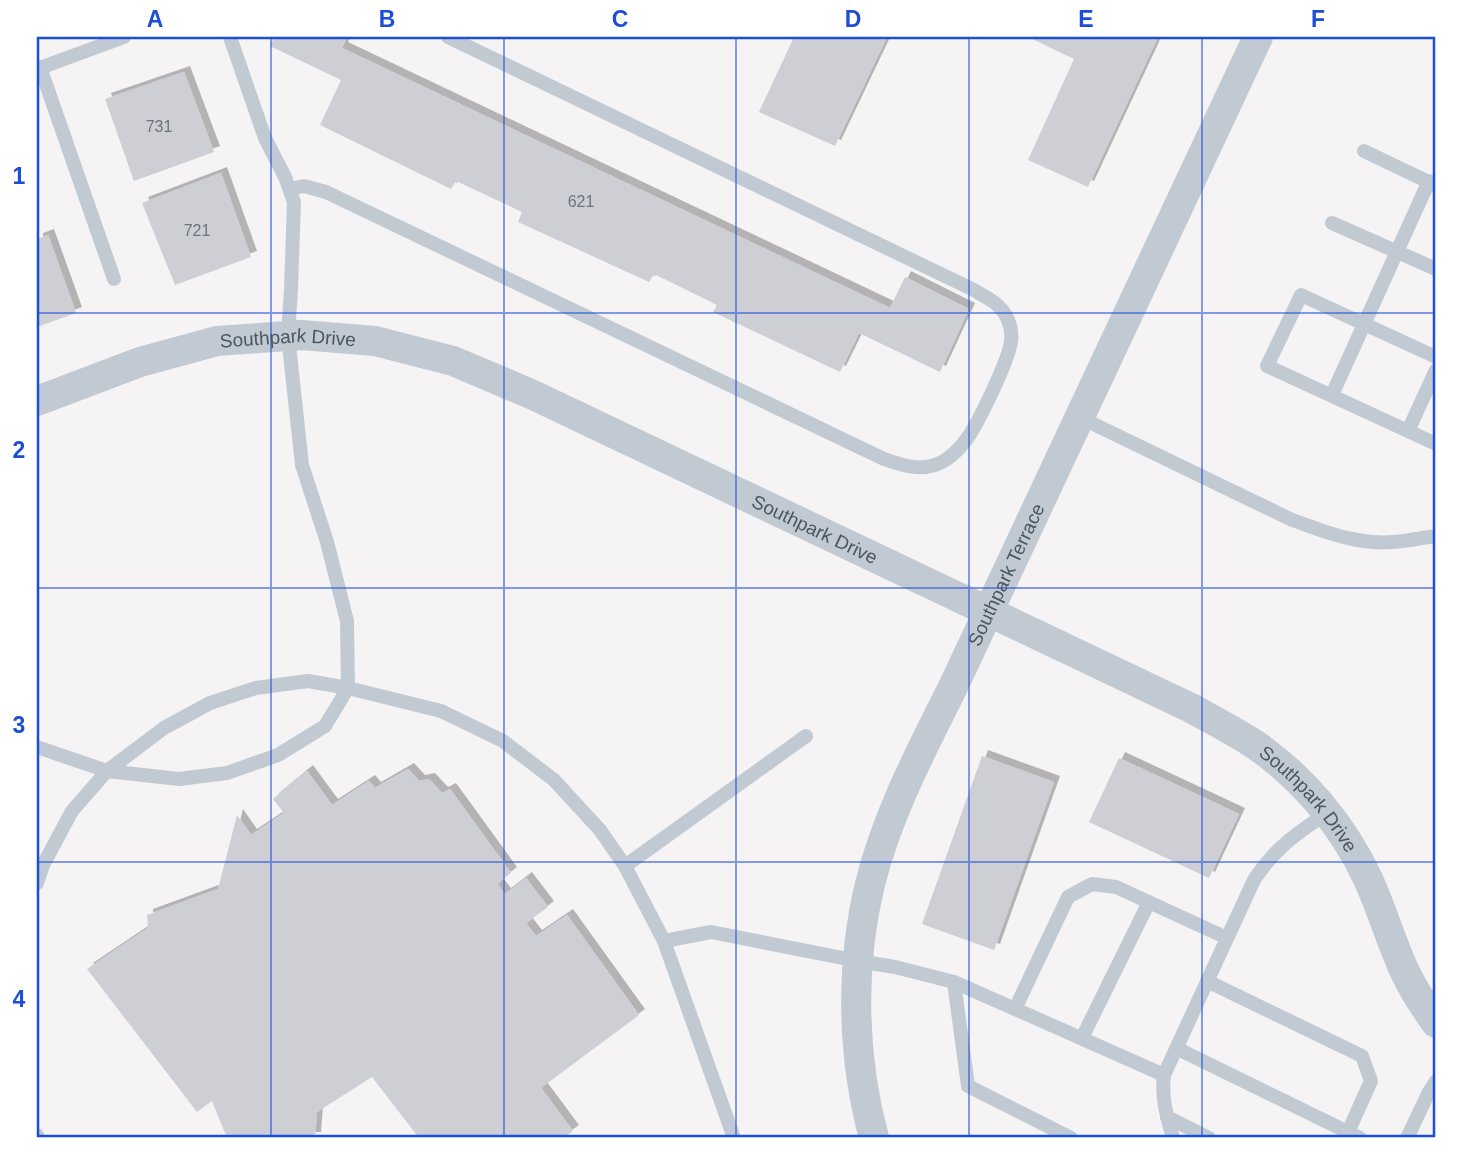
<svg xmlns="http://www.w3.org/2000/svg" width="1473" height="1175" font-family="Helvetica,sans-serif">
<style>
.building{fill:#cdcfd5;filter:url(#shadow)}
.lines{fill:none;stroke-linecap:round;stroke-linejoin:round}
.service{stroke:#c1cad2;stroke-width:14}
.minor{stroke:#c1cad2;stroke-width:30}
.grid{fill:none;stroke:#1d4ed8;stroke-width:2;stroke-opacity:0.55}
.labels{text-anchor:middle;dominant-baseline:central;stroke-width:7;stroke-linejoin:round;paint-order:stroke}
.number-label{font-size:16px;fill:#6b747e}
.street-label{font-size:19px;fill:#4a5661;stroke:#fff}
.neatline{fill:none;stroke:#1d4ed8;stroke-width:2.5}
.grid-label{font-size:23px;text-anchor:middle;font-weight:bold;fill:#1d4ed8}
</style>
<defs>
<filter id="shadow"><feDropShadow dx="6" dy="-6" stdDeviation="0" flood-color="#0004"/></filter>
</defs>
<rect width="100%" height="100%" fill="#f5f3f3"/>
<!-- building -->
<g class="building">
<polygon points="274,37 347,37 342,48 890,308 905,277 969,309 940,372 859,333 840,372 713,312 717,305 654,274 649,282 518,222 522,212 456,181 451,189 320,125 341,80 270,46"/>
<polygon points="794,37 887,37 835,146 759,112"/>
<polygon points="1028,37 1158,37 1088,187 1028,160 1074,59"/>
<polygon points="184,72 214,152 134,181 105,99"/>
<polygon points="221,173 251,257 175,285 142,203"/>
<polygon points="48,235 76,313 37,327 37,239"/>
<polygon points="982,756 1054,782 994,950 922,924"/>
<polygon points="1119,758 1239,814 1209,878 1089,822"/>
<polygon points="408,769 419,781 429,779 442,793 450,789 511,873 497,884 505,894 526,878 548,907 526,923 536,936 567,915 639,1015 541,1088 573,1131 563,1138 419,1138 372,1077 317,1112 315,1138 227,1138 212,1101 197,1112 87,969 148,928 147,915 218,889 237,815 251,835 284,813 273,799 307,771 332,805 369,781 375,788"/>
</g>
<g class="lines">
<!-- service -->
<g class="service">
<polyline points="230,37 265,138 285,177 294,202 291,289 288,336 302,465 327,542 347,621 348,688 441,711 503,741 554,780 600,830 625,866 664,941 734,1138"/>
<polyline points="40,67 114,279"/>
<polyline points="37,69 124,37"/>
<polyline points="1364,151 1435,185"/>
<path d="M 290,189 L 304,186 L 326,192 L 884,459 C 904,466 922,472 942,462 C 951,457 960,448 966,440 C 978,424 1009,360 1011,341 C 1012,334 1011,327 1008,320 C 1002,304 986,297 972,289 L 448,37"/>
<polyline points="1332,223 1436,269"/>
<polyline points="1436,357 1301,295 1267,366 1408,431 1436,370"/>
<polyline points="1332,395 1429,181"/>
<path d="M 1079,417 L 1290,519 C 1322,531 1357,545 1392,542 C 1407,541 1421,538 1436,536"/>
<polyline points="1408,431 1436,444"/>
<polyline points="37,747 107,771 179,779 227,773 278,755 325,726 348,688 308,681 256,688 210,703 164,728 107,771 72,811 43,865 37,883"/>
<polyline points="625,866 806,736"/>
<polyline points="664,941 711,932 858,961 895,967 954,982 1164,1075"/>
<polyline points="1207,981 1362,1056 1371,1081 1348,1132"/>
<polyline points="954,982 968,1086 1071,1138"/>
<polyline points="1015,1009 1068,897 1092,884 1116,887 1227,938"/>
<polyline points="1082,1038 1149,902"/>
<polyline points="1176,1048 1360,1138"/>
<polyline points="1167,1117 1209,1138"/>
<polyline points="37,1135 37,1138"/>
<path d="M 1173,1138 C 1167,1117 1161,1097 1164,1075 L 1254,880 C 1275,848 1296,834 1327,813"/>
<polyline points="1407,1138 1429,1092 1436,1081"/>
</g>
<!-- minor -->
<g class="minor">
<path id="s1" d="M 37,401 L 140,362 L 217,341 L 301,335 L 375,341 L 453,361 L 531,394 L 1191,708 C 1211,719 1232,730 1251,742 C 1301,775 1343,825 1368,879 C 1380,905 1388,932 1399,958 C 1408,982 1422,1003 1436,1023"/>
<path id="s2" d="M 874,1138 C 852,1056 850,967 870,884 C 887,815 921,751 953,687 L 1258,37"/>
</g>
</g>
<!-- grid -->
<path class="grid" d="M 271,37 L 271,1138M 504,37 L 504,1138M 736,37 L 736,1138M 969,37 L 969,1138M 1202,37 L 1202,1138M 37,313 L 1436,313M 37,588 L 1436,588M 37,862 L 1436,862"/>
<g class="labels">
<!-- number labels -->
<g class="number-label">
<text x="159" y="126">731</text>
<text x="581" y="201">621</text>
<text x="197" y="230">721</text>
</g>
<!-- street labels -->
<g class="street-label">
<text stroke="none"><textPath href="#s1" startOffset="261">Southpark Drive</textPath></text>
<text stroke="none"><textPath href="#s1" startOffset="828">Southpark Drive</textPath></text>
<text stroke="none"><textPath href="#s2" startOffset="595">Southpark Terrace</textPath></text>
<text stroke="none"><textPath href="#s1" startOffset="1395">Southpark Drive</textPath></text>
</g>
</g>
<!-- border -->
<rect width="1473" height="1175" fill="none" stroke="#ffffff" stroke-width="77"/>
<rect x="38" y="38" width="1396" height="1098" class="neatline"/>
<g class="grid-label">
<text x="155" y="27">A</text>
<text x="387" y="27">B</text>
<text x="620" y="27">C</text>
<text x="853" y="27">D</text>
<text x="1086" y="27">E</text>
<text x="1318" y="27">F</text>
<text x="19" y="184">1</text>
<text x="19" y="458">2</text>
<text x="19" y="733">3</text>
<text x="19" y="1007">4</text>
</g>
</svg>
